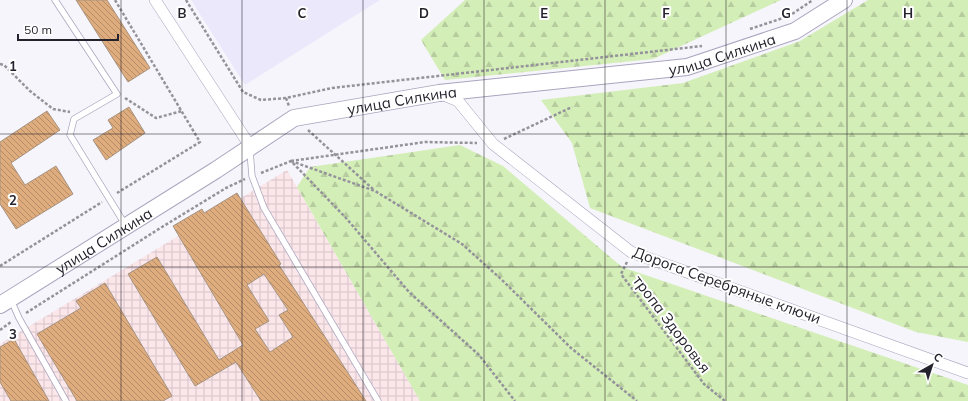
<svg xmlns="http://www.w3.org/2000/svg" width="968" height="401" font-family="Mulish,sans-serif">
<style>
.built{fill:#ebe8fc}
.industrial{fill:url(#industrial-grid)}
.forest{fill:url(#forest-firs)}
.building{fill:url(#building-back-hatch);stroke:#a79381;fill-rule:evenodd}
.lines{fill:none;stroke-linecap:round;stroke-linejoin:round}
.service-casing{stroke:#aaa5be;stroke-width:7}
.minor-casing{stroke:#aaa5be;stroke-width:12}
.secondary-casing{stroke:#aaa5be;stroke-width:18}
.path{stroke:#94939b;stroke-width:2.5;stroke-dasharray:3 2;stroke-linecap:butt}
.service{stroke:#fff;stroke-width:5.5}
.minor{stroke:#fff;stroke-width:11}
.secondary{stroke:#fff;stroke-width:16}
.grid{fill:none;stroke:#24222c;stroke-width:1;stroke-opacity:0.55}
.labels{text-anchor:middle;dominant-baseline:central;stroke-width:4;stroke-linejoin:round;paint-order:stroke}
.street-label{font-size:15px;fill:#24222c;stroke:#fff}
.grid-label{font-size:13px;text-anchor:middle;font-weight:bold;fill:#24222c;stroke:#fff;stroke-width:4;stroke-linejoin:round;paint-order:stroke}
</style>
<defs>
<pattern id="industrial-grid" width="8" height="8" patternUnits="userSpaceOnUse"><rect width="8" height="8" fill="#fbe6ea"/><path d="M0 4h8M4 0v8" fill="none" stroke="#d7c5c9"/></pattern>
<pattern id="forest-firs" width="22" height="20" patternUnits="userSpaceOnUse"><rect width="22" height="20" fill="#d4eeb7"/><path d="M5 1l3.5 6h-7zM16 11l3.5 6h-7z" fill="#b6cc9e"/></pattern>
<pattern id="building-back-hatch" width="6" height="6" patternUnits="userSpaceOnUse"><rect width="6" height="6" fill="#deac7d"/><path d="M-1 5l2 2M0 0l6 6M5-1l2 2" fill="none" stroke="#b48c67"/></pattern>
</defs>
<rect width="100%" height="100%" fill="#f6f5fb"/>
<!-- built -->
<polygon class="built" points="191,0 380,0 245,85"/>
<!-- industrial -->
<polygon class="industrial" points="287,170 420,401 0,401 0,344"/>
<!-- forest -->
<g class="forest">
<polygon points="465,0 781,0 653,59 445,80 421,40"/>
<polygon points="868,0 968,0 968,342 916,332 590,208 572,143 541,100 683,83 800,41"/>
<polygon points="460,145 503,166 622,267 968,385 968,401 420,401 297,187 310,167"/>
</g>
<!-- building -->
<g class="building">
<polygon points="76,0 107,0 150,68 128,82"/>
<polygon points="129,107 145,133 106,160 93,140 113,128 108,120"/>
<polygon points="47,111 60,130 11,163 25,185 56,166 73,194 16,229 0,204 0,142"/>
<path d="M 237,193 L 281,264 L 279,265 L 366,401 L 261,401 L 236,362 L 195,386 L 128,274 L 157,257 L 219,360 L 243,345 L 173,226 L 202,209 L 204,213 ZM 264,274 L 288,310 L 279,315 L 293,337 L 270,352 L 255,329 L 269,321 L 247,285 Z"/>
<polygon points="105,283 172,396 163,401 77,401 37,334 81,308 76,301"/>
<polygon points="14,339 49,401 11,401 0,382 0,347"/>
</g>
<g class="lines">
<!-- service casing -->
<g class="service-casing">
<g id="service">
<polyline points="55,0 117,94 74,119 70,135 126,226"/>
<polyline points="250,151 252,176 264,208 378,401"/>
<polyline points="11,300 19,318 66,401"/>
</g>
</g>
<!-- minor casing -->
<g class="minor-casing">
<g id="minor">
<polyline points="155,0 250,146"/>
<polyline points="441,94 458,101 493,144 631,252 968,373"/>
</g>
</g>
<!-- secondary casing -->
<g class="secondary-casing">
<g id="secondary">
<path id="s1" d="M 0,305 L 216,170 L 294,118 L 439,93 L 687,67 L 795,31 L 844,0"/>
</g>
</g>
<!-- path -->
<g class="path">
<polyline points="115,0 200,142 117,193"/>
<polyline points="186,0 243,92 261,100 286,98 332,88 702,46"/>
<polyline points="750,29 789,16 813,0"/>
<polyline points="0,64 4,65 30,91 53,109 70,112"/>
<polyline points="125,98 156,118 182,111"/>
<polyline points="286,98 289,106"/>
<polyline points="308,130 374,190"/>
<polyline points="504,139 572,107"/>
<polyline points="291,161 375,191 462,244 501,279 571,348 637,401"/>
<polyline points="291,161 425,142 477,143"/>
<polyline points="261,173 291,161 346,218 409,292 479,355 515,401"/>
<polyline points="627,262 621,274 704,384 725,401"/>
<polyline points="0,266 102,202"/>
<polyline points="26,313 162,227 226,188 245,179"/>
<polyline points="0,330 11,322"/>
</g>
<!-- service -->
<use href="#service" class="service"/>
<!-- minor -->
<use href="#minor" class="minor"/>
<!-- secondary -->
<use href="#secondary" class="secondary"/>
</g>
<!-- grid -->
<path class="grid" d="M 121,0 L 121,401M 242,0 L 242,401M 363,0 L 363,401M 484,0 L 484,401M 605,0 L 605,401M 726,0 L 726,401M 847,0 L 847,401M 0,134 L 968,134M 0,267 L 968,267"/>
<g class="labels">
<!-- street labels -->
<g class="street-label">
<text stroke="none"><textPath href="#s1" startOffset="782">улица Силкина</textPath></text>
<text stroke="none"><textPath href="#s1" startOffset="458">улица Силкина</textPath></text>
<text stroke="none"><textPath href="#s1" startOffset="122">улица Силкина</textPath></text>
<text transform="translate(727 285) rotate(20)">Дорога Серебряные ключи</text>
<text transform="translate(672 324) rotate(53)">тропа Здоровья</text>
</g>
</g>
<g class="grid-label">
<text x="182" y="18">B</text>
<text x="302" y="18">C</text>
<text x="424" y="18">D</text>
<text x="544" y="18">E</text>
<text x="666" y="18">F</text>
<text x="786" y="18">G</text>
<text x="908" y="18">H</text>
<text x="13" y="71">1</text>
<text x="13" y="205">2</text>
<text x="13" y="339">3</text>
</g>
<!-- north arrow -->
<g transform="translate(932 365) rotate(39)" stroke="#ffffff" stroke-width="3" paint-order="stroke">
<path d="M0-3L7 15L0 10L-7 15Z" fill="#24222c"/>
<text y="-6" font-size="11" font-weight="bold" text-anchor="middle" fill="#24222c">С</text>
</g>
<!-- scale -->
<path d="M18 34v6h100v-6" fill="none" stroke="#24222c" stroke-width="2"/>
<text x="24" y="34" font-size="12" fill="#24222c" stroke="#ffffff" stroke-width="3" paint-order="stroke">50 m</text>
</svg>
